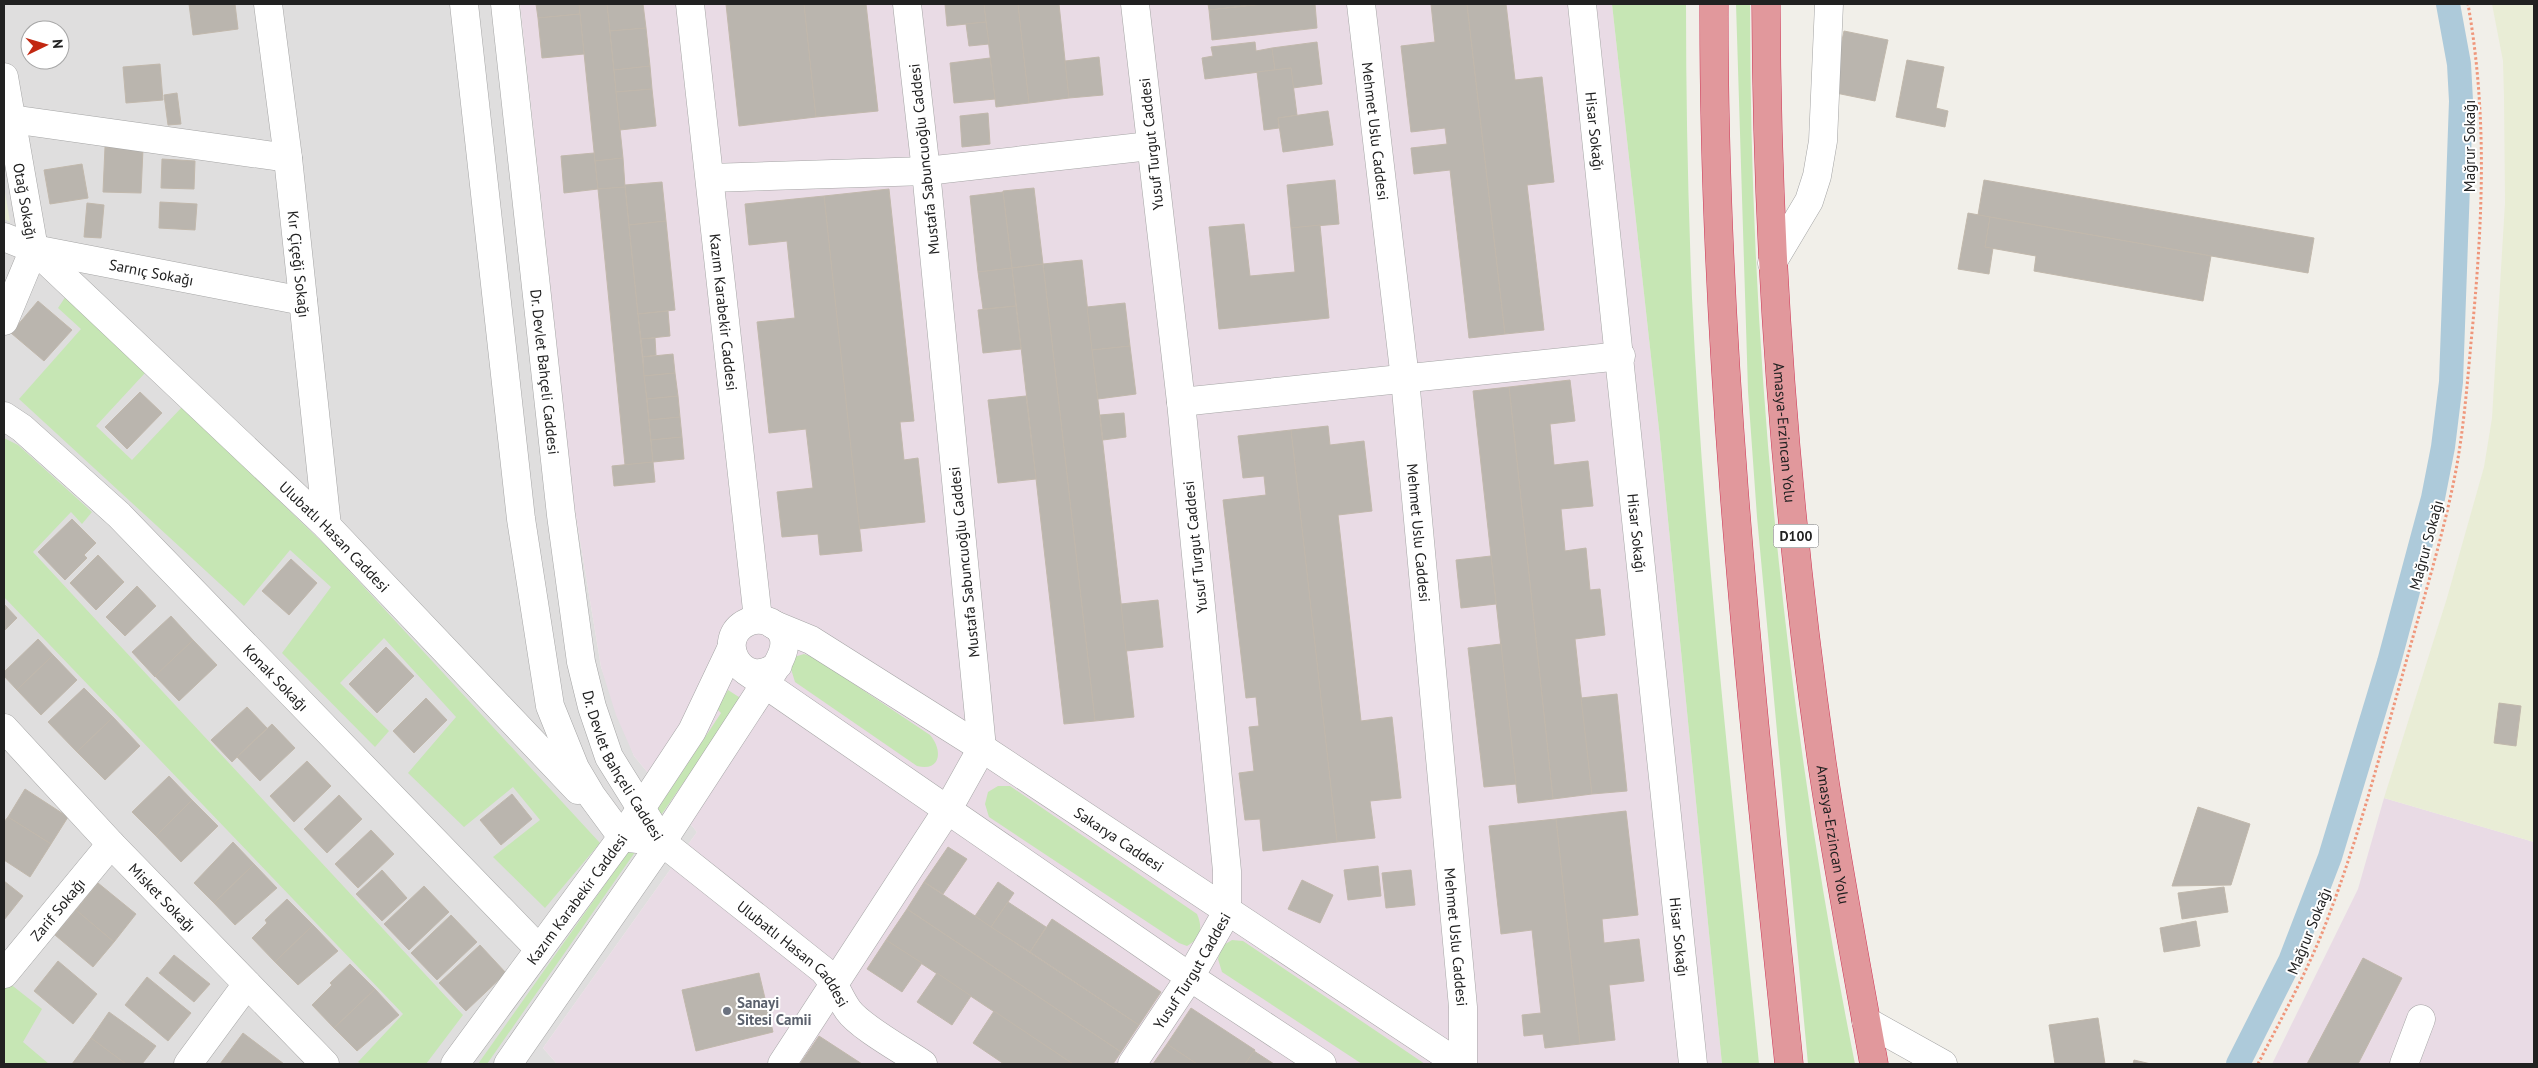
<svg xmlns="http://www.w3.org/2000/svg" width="2538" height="1068" font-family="'PT Sans',sans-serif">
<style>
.residential{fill:#dfdede;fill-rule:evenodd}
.industrial{fill:#e9dbe5}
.farmland{fill:#e9edd6}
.grass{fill:#c6e6b4}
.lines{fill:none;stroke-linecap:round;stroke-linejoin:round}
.canal{stroke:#adcada;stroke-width:24}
.building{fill:#bab5ae;stroke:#c1b8ac}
.minor-casing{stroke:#a5a5a5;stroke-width:29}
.highway-casing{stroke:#ce3757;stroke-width:29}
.path{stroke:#ef967b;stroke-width:3;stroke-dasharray:2.5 2.5;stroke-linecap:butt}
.minor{stroke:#fff;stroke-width:28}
.highway{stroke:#e1989c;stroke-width:28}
.worship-dot{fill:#6b7280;stroke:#fff;stroke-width:2}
.labels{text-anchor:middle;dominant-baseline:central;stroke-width:4;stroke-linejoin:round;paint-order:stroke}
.shield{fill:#fff;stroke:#646464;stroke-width:1}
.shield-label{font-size:14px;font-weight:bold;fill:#212121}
.street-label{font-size:15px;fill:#212121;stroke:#fff}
.worship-label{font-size:15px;font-weight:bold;fill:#5b616d;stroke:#fff;text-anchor:start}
</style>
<rect width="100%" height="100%" fill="#f1efe9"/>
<!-- residential -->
<path class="residential" d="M 4,4 L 520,4 L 573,498 L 601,667 L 634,756 L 697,832 L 543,1048 L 557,1064 L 4,1064 ZM 30,30 L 60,30 L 60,60 L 30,60 Z"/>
<!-- industrial -->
<g class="industrial">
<polygon points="520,4 1612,4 1659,429 1722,1064 557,1064 543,1048 697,832 634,756 616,715 601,667 573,498"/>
<polygon points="2384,798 2534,842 2534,1064 2272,1064 2358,889"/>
</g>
<!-- farmland -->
<g class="farmland">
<polygon points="2492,4 2534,4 2534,842 2384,798 2447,598 2484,467 2492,418 2505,203 2504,97 2503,61"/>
<polygon points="4,186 10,222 4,219"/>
</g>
<!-- grass -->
<g class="grass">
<path d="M 1612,4 L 1686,4 C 1686,102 1688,200 1692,298 C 1704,554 1734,809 1759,1064 L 1722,1064 L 1659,429 Z"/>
<path d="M 1736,4 L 1750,4 C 1750,360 1785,715 1855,1064 L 1808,1064 L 1757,517 L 1748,391 Z"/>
<polygon points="68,293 145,373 96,426 132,460 182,407 328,548 600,843 545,908 493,857 540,820 513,787 464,827 408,773 456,717 384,638 340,683 389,731 375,747 282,653 331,587 290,550 244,606 19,399 81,329 58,308"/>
<polygon points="4,438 18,445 92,512 82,524 71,512 33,552 463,1015 426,1064 361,1064 358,1062 403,1014 4,597"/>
<path d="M 804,654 L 815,658 L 930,735 C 943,750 941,772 917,766 L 795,682 L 791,669 L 794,657 Z"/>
<polygon points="728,690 742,699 487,1064 478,1064 645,828 721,713 717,709"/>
<path d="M 998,786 L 1010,786 L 1197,914 C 1203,928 1201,938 1187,946 L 1179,943 L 989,817 L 985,804 L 988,792 Z"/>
<polygon points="1232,940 1243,941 1425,1064 1362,1064 1222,972 1218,959 1222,946"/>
<polygon points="9,983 42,1009 23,1042 49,1064 4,1064 4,989"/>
</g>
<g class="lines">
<!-- canal -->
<polyline class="canal" points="2238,1064 2290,961 2330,857 2389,662 2433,498 2443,447 2451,382 2461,101 2459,64 2448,4"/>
</g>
<!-- building -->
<g class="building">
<polygon points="189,4 235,4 238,29 193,35"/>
<polygon points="536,4 579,4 580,14 538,18"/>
<polygon points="579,4 607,4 623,158 595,161"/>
<polygon points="607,4 643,4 646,28 610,31"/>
<polygon points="726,4 804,4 816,117 739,126"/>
<polygon points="804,4 866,4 878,111 816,117"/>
<polygon points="945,4 984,4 986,22 947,26"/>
<polygon points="984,4 1018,4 1029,103 996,107"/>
<polygon points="1018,4 1059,4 1069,98 1029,103"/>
<polygon points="1208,4 1242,4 1242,6 1209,10"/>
<polygon points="1242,4 1265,4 1242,6"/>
<polygon points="1265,4 1315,4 1317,28 1212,40 1209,10"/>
<polygon points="1431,4 1467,4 1505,334 1469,338 1450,170 1414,174 1411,148 1447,144 1445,128 1411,132 1401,46 1435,42"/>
<polygon points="1467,4 1506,4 1515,80 1542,77 1554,182 1527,185 1544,330 1505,334"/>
<polygon points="580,14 584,54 542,58 538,18"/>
<polygon points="986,22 989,44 969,46 966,24"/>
<polygon points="646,28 650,66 614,70 610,31"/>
<polygon points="1844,31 1888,40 1875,101 1831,92"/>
<polygon points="1255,42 1256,51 1272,48 1275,70 1205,79 1202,58 1213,56 1211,47"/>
<polygon points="1317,42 1322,84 1293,88 1291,68 1275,70 1272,48"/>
<polygon points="1099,57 1103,95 1069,98 1065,61"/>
<polygon points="990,58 995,99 954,103 950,63"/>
<polygon points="1907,60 1944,67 1936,108 1948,111 1945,127 1896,117"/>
<polygon points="160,64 163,100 126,103 123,67"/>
<polygon points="650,66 652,89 616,92 614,70"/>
<polygon points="1291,68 1297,115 1278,118 1279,128 1264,130 1257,72"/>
<polygon points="652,89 656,126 620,130 616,92"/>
<polygon points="177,93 181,124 168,125 164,95"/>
<polygon points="1328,111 1333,145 1283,152 1278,118"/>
<polygon points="988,113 990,144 962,147 960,116"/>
<polygon points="105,147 143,149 141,193 103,192"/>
<polygon points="594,153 598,189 564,193 561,156"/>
<polygon points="623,158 625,187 598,189 595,161"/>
<polygon points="162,159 195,161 194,189 161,188"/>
<polygon points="82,164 88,198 50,204 44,170"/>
<polygon points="1335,180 1339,224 1291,228 1287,185"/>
<polygon points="1984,180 2314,238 2308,273 1978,215"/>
<polygon points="662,182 666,221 629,225 625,185"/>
<polygon points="625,187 653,462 625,465 598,189"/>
<polygon points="1034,188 1043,264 1012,268 1003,191"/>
<polygon points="889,189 914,421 900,422 904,460 918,458 925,522 859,529 824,196"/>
<polygon points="1003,192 1012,268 978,272 970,196"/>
<polygon points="824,196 862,551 820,555 818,534 782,537 777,492 813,488 806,429 769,433 757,322 795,318 787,241 749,245 745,204"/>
<polygon points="160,202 197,204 195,230 159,228"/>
<polygon points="87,203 104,205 101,238 84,237"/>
<polygon points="1968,213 1990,217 1985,247 1993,248 1989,274 1958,269"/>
<polygon points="1990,217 2211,256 2203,301 2034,271 2036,256 1985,247"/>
<polygon points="666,221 675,310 638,314 629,225"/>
<polygon points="1244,224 1250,276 1295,272 1291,228 1320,225 1329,318 1219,329 1209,227"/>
<polygon points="1082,260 1134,717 1095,721 1043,264"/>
<polygon points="1043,264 1095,721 1064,724 1012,268"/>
<polygon points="1012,268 1016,306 983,309 978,272"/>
<polygon points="38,301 72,330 44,361 11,333"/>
<polygon points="1125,303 1130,346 1092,350 1087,307"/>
<polygon points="1016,306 1021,349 983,353 978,310"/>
<polygon points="668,311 670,336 641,339 638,314"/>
<polygon points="655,338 656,355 643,357 641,339"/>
<polygon points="1130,346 1136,394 1098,399 1092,350"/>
<polygon points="673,354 675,373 644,376 643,357"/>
<polygon points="675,373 678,396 647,399 644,376"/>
<polygon points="1570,380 1575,421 1550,424 1554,465 1588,461 1593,506 1561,509 1565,551 1586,548 1590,590 1600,589 1605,635 1575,639 1592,794 1553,799 1509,387"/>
<polygon points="1509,387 1553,799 1518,803 1473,391"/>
<polygon points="140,392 162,413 127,449 105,427"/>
<polygon points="678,396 680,417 649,420 647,399"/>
<polygon points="1026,396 1036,479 998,483 988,400"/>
<polygon points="1124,413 1126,437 1103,440 1100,415"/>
<polygon points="680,417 682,437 651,440 649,420"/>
<polygon points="1328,426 1330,445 1364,441 1372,511 1338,515 1361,721 1392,717 1401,798 1370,801 1375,838 1337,842 1291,430"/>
<polygon points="1291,430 1337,842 1263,851 1260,819 1245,820 1239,773 1254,771 1249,727 1259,726 1256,697 1246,698 1223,500 1266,495 1264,476 1243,478 1238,436"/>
<polygon points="682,437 684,459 653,462 651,440"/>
<polygon points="653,462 655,482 614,486 612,466"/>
<polygon points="72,519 96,543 84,555 87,558 65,580 38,552"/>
<polygon points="98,555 124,582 96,610 70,583"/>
<polygon points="1491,556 1496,604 1461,608 1456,560"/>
<polygon points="291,559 317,583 289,615 262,591"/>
<polygon points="137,586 156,606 125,636 106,617"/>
<polygon points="1158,600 1163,647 1126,651 1121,604"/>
<polygon points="4,604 17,618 4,631"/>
<polygon points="171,616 193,640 155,677 132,652"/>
<polygon points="38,639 53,655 17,690 4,676 4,672"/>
<polygon points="193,640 217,665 179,701 155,676"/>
<polygon points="1501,644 1516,784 1484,787 1468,648"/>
<polygon points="386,647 414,676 377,713 349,684"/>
<polygon points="53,655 77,680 41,715 17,690"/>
<polygon points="84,688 113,717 77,752 48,722"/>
<polygon points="1617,694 1627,791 1592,794 1581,698"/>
<polygon points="426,698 447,720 414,753 393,731"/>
<polygon points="2499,703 2521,706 2516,746 2494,743"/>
<polygon points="247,707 267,728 232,762 211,740"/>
<polygon points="113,717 140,746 105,780 77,752"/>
<polygon points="272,724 295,748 260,781 237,757"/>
<polygon points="307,761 331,786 294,822 270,796"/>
<polygon points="169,776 192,800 156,836 132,812"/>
<polygon points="25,789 68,817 51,844 8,817"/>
<polygon points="512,794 532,819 501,845 480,820"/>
<polygon points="339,795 362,819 327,853 304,829"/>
<polygon points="192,800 218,826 181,862 156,836"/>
<polygon points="2198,807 2250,824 2231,885 2172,886"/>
<polygon points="1626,811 1638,915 1602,919 1604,943 1639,939 1644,981 1609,985 1615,1040 1580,1044 1556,819"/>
<polygon points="8,817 51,844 30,877 4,860 4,822"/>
<polygon points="1556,819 1580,1044 1545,1048 1543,1034 1524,1036 1522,1015 1541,1013 1532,930 1501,934 1489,826"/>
<polygon points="371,830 394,854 358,888 335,864"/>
<polygon points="233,842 254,864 214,903 194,883"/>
<polygon points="948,847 967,859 943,894 924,882"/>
<polygon points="254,864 277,888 235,925 214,903"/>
<polygon points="1378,866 1381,896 1348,900 1344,870"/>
<polygon points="382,870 407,898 382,921 356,894"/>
<polygon points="1411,870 1415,905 1386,908 1382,873"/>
<polygon points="1302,880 1333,895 1320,923 1288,909"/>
<polygon points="4,881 23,896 4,920"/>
<polygon points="924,882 1139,1025 1121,1052 907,909"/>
<polygon points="998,882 1014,893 991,927 975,916"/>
<polygon points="98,883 136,914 114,942 76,910"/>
<polygon points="424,886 449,912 409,950 384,924"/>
<polygon points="2224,887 2228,912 2182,919 2178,893"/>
<polygon points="287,899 313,925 275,962 252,938 267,923 265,920"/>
<polygon points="1008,902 1046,927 1030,952 991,927"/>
<polygon points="907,909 1121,1052 1113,1064 1073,1064 886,940"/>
<polygon points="76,910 114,942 93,967 55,935"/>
<polygon points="451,915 477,942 437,980 411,953"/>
<polygon points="1052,919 1161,992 1139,1025 1030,952"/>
<polygon points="2196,921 2200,946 2164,952 2160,928"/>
<polygon points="313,925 338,951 298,985 275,962"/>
<polygon points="886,940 922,963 902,992 867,969"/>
<polygon points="480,945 506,973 466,1011 439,983"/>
<polygon points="174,955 210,984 194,1002 159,973"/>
<polygon points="2363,958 2402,978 2358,1064 2307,1064"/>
<polygon points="58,961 97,994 73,1024 34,991"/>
<polygon points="350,964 375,989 334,1028 312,1005 332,985 330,983"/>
<polygon points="759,973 773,1032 696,1051 682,990"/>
<polygon points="937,973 971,996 952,1025 917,1002"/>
<polygon points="147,977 191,1013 168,1041 125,1005"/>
<polygon points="375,989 399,1015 357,1051 334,1028"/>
<polygon points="1191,1008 1255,1050 1245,1064 1197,1064 1167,1044"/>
<polygon points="994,1011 1073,1064 1004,1064 973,1043"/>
<polygon points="109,1012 156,1046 142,1064 126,1064 91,1038"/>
<polygon points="2098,1018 2105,1064 2055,1064 2049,1025"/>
<polygon points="243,1033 284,1064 220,1064"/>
<polygon points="819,1036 862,1064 800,1064"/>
<polygon points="91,1038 126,1064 72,1064"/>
<polygon points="1167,1044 1197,1064 1153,1064"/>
<polygon points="1254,1051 1274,1064 1245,1064"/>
<polygon points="2134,1060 2151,1064 2133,1064"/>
</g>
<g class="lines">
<!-- minor casing -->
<g class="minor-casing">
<g id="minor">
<path id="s1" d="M 268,4 L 288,158 L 327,526"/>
<polyline points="464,4 521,519 550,706 575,768 591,795 622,837 662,842"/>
<path id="s2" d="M 505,4 L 561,515 L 581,662 L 592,707 L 609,757 L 662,842 L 823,970 C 836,984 838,996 848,1010 C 860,1027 904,1051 923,1064"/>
<path id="s3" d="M 690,4 L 758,619"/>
<path id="s4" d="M 1361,4 L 1405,379 L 1463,1007 L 1463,1064"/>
<path id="s5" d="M 1582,4 L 1693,1064"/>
<path id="s6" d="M 4,77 L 34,249 L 4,321"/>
<polyline points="11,119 288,158"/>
<polyline points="710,178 926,171 1150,146"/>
<path id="s7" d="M 4,237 L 34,249 L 303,301"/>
<path id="s8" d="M 34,249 L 327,526 L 578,790"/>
<polyline points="1772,263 1809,201 1817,176 1823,141 1829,4"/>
<polyline points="1181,402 1621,356"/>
<path id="s9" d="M 4,416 L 22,428 L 119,515 L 539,949"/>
<path id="s10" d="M 772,624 L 811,640 L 982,748 L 1459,1064"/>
<polyline points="746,671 1190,977 1322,1064"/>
<path id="s11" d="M 4,728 L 111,844 L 325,1064"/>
<path id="s12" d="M 4,974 L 111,844"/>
<polyline points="1866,1021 1943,1064"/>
<polyline points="188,1064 247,984"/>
<path id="s13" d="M 455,1064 L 622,837 L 692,731 L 731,649"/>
<path d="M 508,1064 L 662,842 L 765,684 C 777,665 799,638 770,622 C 763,619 754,619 748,622 C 712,638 742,694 778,665"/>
<polyline points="782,1064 948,809 982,748 926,171 907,4"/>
<path id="s14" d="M 1132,1064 L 1190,977 L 1227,912 L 1227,871 L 1181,402 L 1135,4"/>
<polyline points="2404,1064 2421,1019"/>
</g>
</g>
<!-- highway casing -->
<g class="highway-casing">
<g id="highway">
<path d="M 1714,4 C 1713,359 1753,712 1789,1064"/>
<path id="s15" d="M 1766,4 C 1767,257 1786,512 1822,763 C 1837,864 1856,964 1874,1064"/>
</g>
</g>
<!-- path -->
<path class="path" d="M 2258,1064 C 2283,1015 2310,967 2329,915 C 2359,836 2380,754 2403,673 C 2421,606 2443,538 2456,470 C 2465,421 2468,372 2473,322 C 2483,214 2487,112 2468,4"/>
<!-- minor -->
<use href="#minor" class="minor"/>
<!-- highway -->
<use href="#highway" class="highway"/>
</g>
<!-- markers -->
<circle class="worship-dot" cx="727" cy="1011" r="5"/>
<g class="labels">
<!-- shield labels -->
<rect class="shield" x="1773.5" y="524.5" width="45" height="23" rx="4"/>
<g class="shield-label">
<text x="1796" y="536">D100</text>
</g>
<!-- street labels -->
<g class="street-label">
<text stroke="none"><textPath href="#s4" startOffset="128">Mehmet Uslu Caddesi</textPath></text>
<text stroke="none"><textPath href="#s5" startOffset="128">Hisar Sokağı</textPath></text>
<text transform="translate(1151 144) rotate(-96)">Yusuf Turgut Caddesi</text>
<text transform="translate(2469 146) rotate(-90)">Mağrur Sokağı</text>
<text transform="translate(924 159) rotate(-96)">Mustafa Sabuncuoğlu Caddesi</text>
<text stroke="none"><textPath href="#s6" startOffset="126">Otağ Sokağı</textPath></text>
<text stroke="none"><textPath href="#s1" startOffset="262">Kır Çiçeği Sokağı</textPath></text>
<text stroke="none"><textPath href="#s7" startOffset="152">Sarnıç Sokağı</textPath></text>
<text stroke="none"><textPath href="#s3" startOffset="310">Kazım Karabekir Caddesi</textPath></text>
<text stroke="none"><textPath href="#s2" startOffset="370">Dr. Devlet Bahçeli Caddesi</textPath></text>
<text stroke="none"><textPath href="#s15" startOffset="429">Amasya-Erzincan Yolu</textPath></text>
<text stroke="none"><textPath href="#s4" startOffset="532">Mehmet Uslu Caddesi</textPath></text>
<text stroke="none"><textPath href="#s5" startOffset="532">Hisar Sokağı</textPath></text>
<text stroke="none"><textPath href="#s8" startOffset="416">Ulubatlı Hasan Caddesi</textPath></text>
<text transform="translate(2426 545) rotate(-75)">Mağrur Sokağı</text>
<text transform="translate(1195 547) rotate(-96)">Yusuf Turgut Caddesi</text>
<text transform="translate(964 562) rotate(-96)">Mustafa Sabuncuoğlu Caddesi</text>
<text stroke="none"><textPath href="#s9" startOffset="378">Konak Sokağı</textPath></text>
<text stroke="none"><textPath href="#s2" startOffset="775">Dr. Devlet Bahçeli Caddesi</textPath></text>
<text stroke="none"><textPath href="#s15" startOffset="834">Amasya-Erzincan Yolu</textPath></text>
<text stroke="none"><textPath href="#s10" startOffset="409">Sakarya Caddesi</textPath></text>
<text stroke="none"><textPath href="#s11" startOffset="232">Misket Sokağı</textPath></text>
<text stroke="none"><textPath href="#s13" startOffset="205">Kazım Karabekir Caddesi</textPath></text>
<text stroke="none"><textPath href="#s12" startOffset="84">Zarif Sokağı</textPath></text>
<text transform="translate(2309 931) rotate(-68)">Mağrur Sokağı</text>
<text stroke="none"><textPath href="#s4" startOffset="938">Mehmet Uslu Caddesi</textPath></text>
<text stroke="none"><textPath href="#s5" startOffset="938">Hisar Sokağı</textPath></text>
<text stroke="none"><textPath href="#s2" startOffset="1035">Ulubatlı Hasan Caddesi</textPath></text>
<text stroke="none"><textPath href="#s14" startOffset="111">Yusuf Turgut Caddesi</textPath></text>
</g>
<!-- worship labels -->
<g class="worship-label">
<text x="737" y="1002">Sanayi<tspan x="737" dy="17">Sitesi Camii</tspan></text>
</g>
</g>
<!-- border -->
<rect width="2538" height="1068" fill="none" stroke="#212121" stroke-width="10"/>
<!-- north arrow -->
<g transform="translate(45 45) rotate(85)"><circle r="24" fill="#ffffff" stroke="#a6a6a6"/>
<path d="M0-4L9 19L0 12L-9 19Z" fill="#c22811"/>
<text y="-8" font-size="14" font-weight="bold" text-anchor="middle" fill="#212121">N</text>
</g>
</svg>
